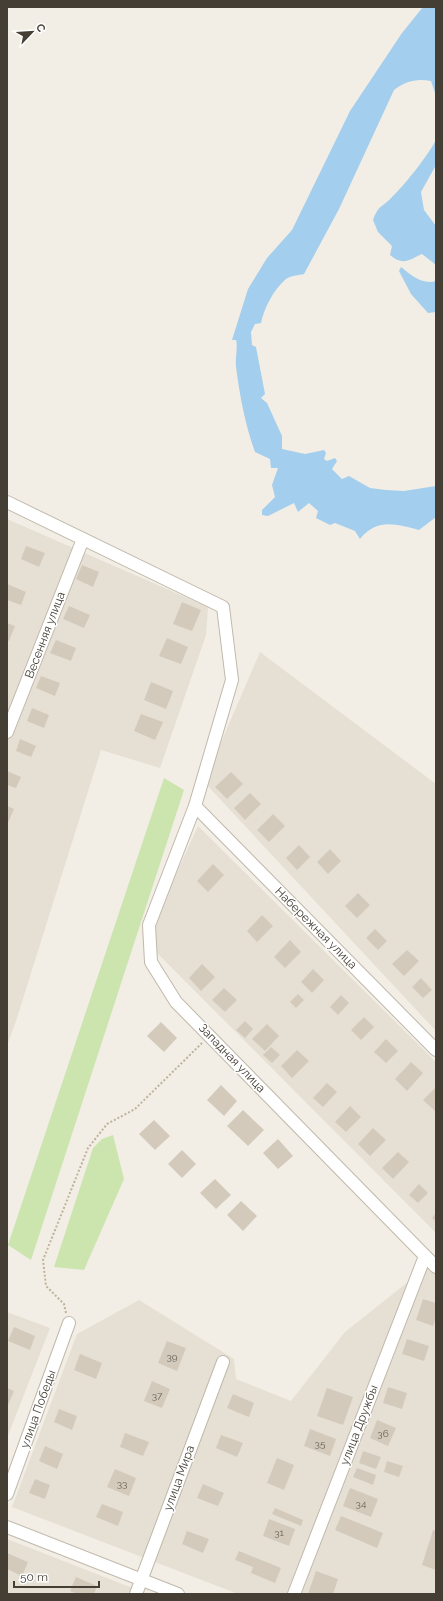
<svg xmlns="http://www.w3.org/2000/svg" width="443" height="1601" font-family="Raleway,sans-serif">
<style>
.residential{fill:#e6e0d4}
.green{fill:#cce5af}
.water{fill:#a3ceed}
.building{fill:#d3cabb}
.lines{fill:none;stroke-linecap:round;stroke-linejoin:round}
.minor-casing{stroke:#c0b9ab;stroke-width:14}
.path{stroke:#beb29a;stroke-width:2;stroke-dasharray:2 2;stroke-linecap:butt}
.minor{stroke:#fff;stroke-width:12}
.labels{text-anchor:middle;dominant-baseline:central;stroke-width:3;stroke-linejoin:round;paint-order:stroke}
.number-label{font-size:10px;fill:#686156}
.street-label{font-size:12px;fill:#443e35;stroke:#fff}
</style>
<rect width="100%" height="100%" fill="#f2eee5"/>
<!-- residential -->
<g class="residential">
<polygon points="7,519 208,607 206,635 160,768 101,750 16,1021 7,1046"/>
<polygon points="260,652 436,784 436,1031 204,782"/>
<polygon points="198,826 436,1062 436,1233 157,953 153,925"/>
<polygon points="428,1266 436,1273 436,1594 238,1594 12,1507 77,1334 139,1300 234,1359 236,1379 291,1401 345,1332"/>
<polygon points="7,1312 50,1328 7,1438"/>
<polygon points="7,1539 148,1594 7,1594"/>
</g>
<!-- green -->
<g class="green">
<polygon points="164,778 184,790 31,1260 8,1245"/>
<polygon points="113,1135 124,1179 84,1270 54,1267 93,1148 102,1139"/>
</g>
<!-- water -->
<g class="water">
<path d="M 423,7 L 436,7 L 436,96 L 431,81 C 417,78 405,81 394,90 L 339,209 L 304,274 C 299,275 290,276 286,279 C 274,289 264,308 261,323 L 255,324 L 251,332 L 252,345 L 256,347 L 265,394 L 261,398 L 267,403 L 282,436 L 282,449 L 305,454 L 324,450 L 326,453 L 324,459 L 327,461 L 335,458 L 337,461 L 332,469 L 342,479 L 349,476 L 370,488 L 386,490 L 404,491 L 436,486 L 436,517 L 419,530 C 395,524 377,518 360,539 L 355,531 L 335,523 L 330,525 L 316,518 L 318,511 L 309,503 L 298,512 L 294,503 L 268,516 L 262,515 L 262,510 L 275,497 L 272,485 L 278,468 L 271,468 L 270,459 L 255,452 C 245,424 240,397 236,367 C 235,359 238,346 236,340 L 232,340 L 248,289 L 267,258 L 292,230 L 350,111 L 402,33 Z"/>
<path d="M 436,140 L 436,165 L 421,192 L 424,210 L 436,226 L 436,265 L 422,254 C 409,260 403,266 390,255 L 392,246 L 378,232 L 373,220 C 379,204 382,208 392,197 C 404,186 429,154 436,140 Z"/>
<path d="M 401,267 C 411,275 422,285 436,281 L 436,312 L 428,313 L 411,294 L 399,271 Z"/>
</g>
<!-- building -->
<g class="building">
<polygon points="26,546 45,553 39,567 21,559"/>
<polygon points="82,565 99,572 93,587 76,579"/>
<polygon points="7,584 26,592 21,605 7,600"/>
<polygon points="182,602 201,610 192,631 173,624"/>
<polygon points="69,606 90,615 84,628 63,619"/>
<polygon points="7,623 15,626 9,641 7,640"/>
<polygon points="167,638 188,647 181,664 159,656"/>
<polygon points="56,640 76,648 71,661 50,653"/>
<polygon points="41,676 60,683 55,696 36,688"/>
<polygon points="151,682 173,691 166,709 144,700"/>
<polygon points="32,708 49,715 44,728 27,721"/>
<polygon points="141,714 163,722 155,740 134,731"/>
<polygon points="20,739 36,746 31,757 16,751"/>
<polygon points="7,771 21,777 16,788 7,785"/>
<polygon points="231,772 243,784 227,799 215,787"/>
<polygon points="250,793 261,804 245,820 234,808"/>
<polygon points="7,806 14,809 7,825"/>
<polygon points="273,814 285,826 269,842 257,830"/>
<polygon points="299,845 310,857 297,870 286,858"/>
<polygon points="330,849 341,861 328,874 317,862"/>
<polygon points="213,864 224,875 208,892 197,881"/>
<polygon points="358,893 370,905 357,918 345,906"/>
<polygon points="262,915 273,926 257,942 247,931"/>
<polygon points="375,929 387,941 378,950 366,938"/>
<polygon points="290,940 301,952 285,968 274,957"/>
<polygon points="407,950 419,961 404,976 392,964"/>
<polygon points="202,964 215,977 201,991 189,978"/>
<polygon points="313,969 324,980 312,993 301,982"/>
<polygon points="421,978 432,990 423,998 412,987"/>
<polygon points="224,988 237,1000 225,1012 212,1000"/>
<polygon points="298,994 304,1000 296,1008 290,1002"/>
<polygon points="341,995 349,1003 338,1015 330,1007"/>
<polygon points="364,1017 374,1027 361,1040 351,1030"/>
<polygon points="245,1021 253,1029 245,1038 236,1030"/>
<polygon points="161,1022 177,1038 164,1052 147,1036"/>
<polygon points="267,1024 279,1036 265,1051 252,1039"/>
<polygon points="386,1039 398,1051 386,1063 374,1052"/>
<polygon points="271,1047 280,1055 272,1063 263,1055"/>
<polygon points="297,1050 309,1061 292,1078 281,1066"/>
<polygon points="411,1062 423,1073 407,1091 395,1079"/>
<polygon points="327,1083 337,1092 323,1107 313,1098"/>
<polygon points="221,1085 237,1101 224,1116 207,1100"/>
<polygon points="436,1087 436,1110 435,1111 423,1100"/>
<polygon points="350,1106 361,1117 346,1132 335,1122"/>
<polygon points="243,1110 264,1130 248,1146 227,1126"/>
<polygon points="154,1120 170,1136 155,1150 139,1134"/>
<polygon points="373,1128 386,1140 370,1156 358,1144"/>
<polygon points="278,1139 293,1156 278,1169 263,1153"/>
<polygon points="182,1150 196,1164 182,1178 168,1164"/>
<polygon points="398,1152 409,1162 393,1179 382,1168"/>
<polygon points="215,1179 231,1195 216,1209 200,1193"/>
<polygon points="419,1184 428,1193 418,1203 409,1195"/>
<polygon points="241,1201 257,1216 243,1231 227,1215"/>
<polygon points="436,1213 436,1222 432,1218"/>
<polygon points="423,1299 436,1303 436,1317 433,1326 416,1320"/>
<polygon points="14,1327 35,1336 30,1350 8,1341"/>
<polygon points="407,1339 429,1346 424,1361 402,1354"/>
<polygon points="167,1341 186,1348 177,1371 158,1363"/>
<polygon points="80,1354 102,1363 96,1379 74,1370"/>
<polygon points="152,1381 170,1389 162,1408 144,1401"/>
<polygon points="388,1387 407,1393 402,1409 383,1403"/>
<polygon points="7,1388 14,1391 8,1405 7,1404"/>
<polygon points="327,1388 353,1397 343,1425 317,1416"/>
<polygon points="233,1394 254,1403 249,1417 227,1408"/>
<polygon points="59,1409 77,1416 72,1430 54,1422"/>
<polygon points="377,1420 396,1428 388,1446 370,1438"/>
<polygon points="310,1429 336,1439 330,1456 304,1446"/>
<polygon points="125,1433 149,1442 143,1456 120,1447"/>
<polygon points="221,1435 243,1443 237,1457 216,1448"/>
<polygon points="45,1446 63,1454 57,1469 39,1461"/>
<polygon points="363,1451 381,1457 376,1469 359,1463"/>
<polygon points="277,1458 294,1465 284,1490 267,1483"/>
<polygon points="387,1461 403,1466 399,1477 384,1472"/>
<polygon points="357,1468 376,1475 373,1485 353,1477"/>
<polygon points="115,1469 136,1478 129,1496 107,1487"/>
<polygon points="35,1479 50,1485 45,1499 29,1493"/>
<polygon points="203,1484 224,1493 218,1506 197,1498"/>
<polygon points="350,1488 378,1499 371,1517 343,1506"/>
<polygon points="102,1504 123,1512 118,1526 96,1517"/>
<polygon points="275,1508 303,1520 301,1526 272,1514"/>
<polygon points="341,1516 383,1533 377,1548 335,1530"/>
<polygon points="269,1519 295,1529 289,1546 263,1536"/>
<polygon points="433,1530 436,1531 436,1570 422,1565"/>
<polygon points="187,1531 209,1539 203,1553 182,1544"/>
<polygon points="239,1551 281,1568 275,1583 251,1573 253,1567 235,1560"/>
<polygon points="7,1553 28,1562 22,1576 7,1569"/>
<polygon points="316,1571 338,1579 333,1594 308,1594"/>
<polygon points="76,1577 97,1586 94,1594 77,1594 70,1591"/>
</g>
<g class="lines">
<!-- minor casing -->
<g class="minor-casing">
<g id="minor">
<polyline points="7,502 223,607 232,680 195,806 149,925 151,962 176,1002 436,1267"/>
<polyline points="7,732 83,539"/>
<polyline points="195,806 436,1050"/>
<polyline points="7,1494 69,1323"/>
<polyline points="7,1527 178,1594"/>
<polyline points="136,1594 223,1362"/>
<polyline points="294,1594 425,1256"/>
</g>
</g>
<!-- path -->
<polyline class="path" points="66,1313 64,1304 46,1286 43,1260 88,1148 107,1124 135,1109 202,1043"/>
<!-- minor -->
<use href="#minor" class="minor"/>
</g>
<g class="labels">
<!-- number labels -->
<g class="number-label">
<text x="172" y="1356">39</text>
<text x="157" y="1395">37</text>
<text x="383" y="1433">36</text>
<text x="320" y="1443">35</text>
<text x="122" y="1483">33</text>
<text x="361" y="1503">34</text>
<text x="279" y="1532">31</text>
</g>
<!-- street labels -->
<g class="street-label">
<text transform="translate(45 635) rotate(-69)">Весенняя улица</text>
<text transform="translate(316 928) rotate(45)">Набережная улица</text>
<text transform="translate(232 1058) rotate(46)">Западная улица</text>
<text transform="translate(38 1409) rotate(-70)">улица Победы</text>
<text transform="translate(359 1425) rotate(-69)">улица Дружбы</text>
<text transform="translate(179 1478) rotate(-70)">улица Мира</text>
</g>
</g>
<!-- border -->
<rect width="443" height="1601" fill="none" stroke="#443e35" stroke-width="16"/>
<!-- north arrow -->
<g transform="translate(32 32) rotate(65)" stroke="#ffffff" stroke-width="3" paint-order="stroke">
<path d="M0-3L7 15L0 10L-7 15Z" fill="#443e35"/>
<text y="-6" font-size="11" font-weight="bold" text-anchor="middle" fill="#443e35">С</text>
</g>
<!-- scale -->
<path d="M14 1581v6h85v-6" fill="none" stroke="#443e35" stroke-width="2"/>
<text x="20" y="1581" font-size="12" fill="#443e35" stroke="#ffffff" stroke-width="3" paint-order="stroke">50 m</text>
</svg>
